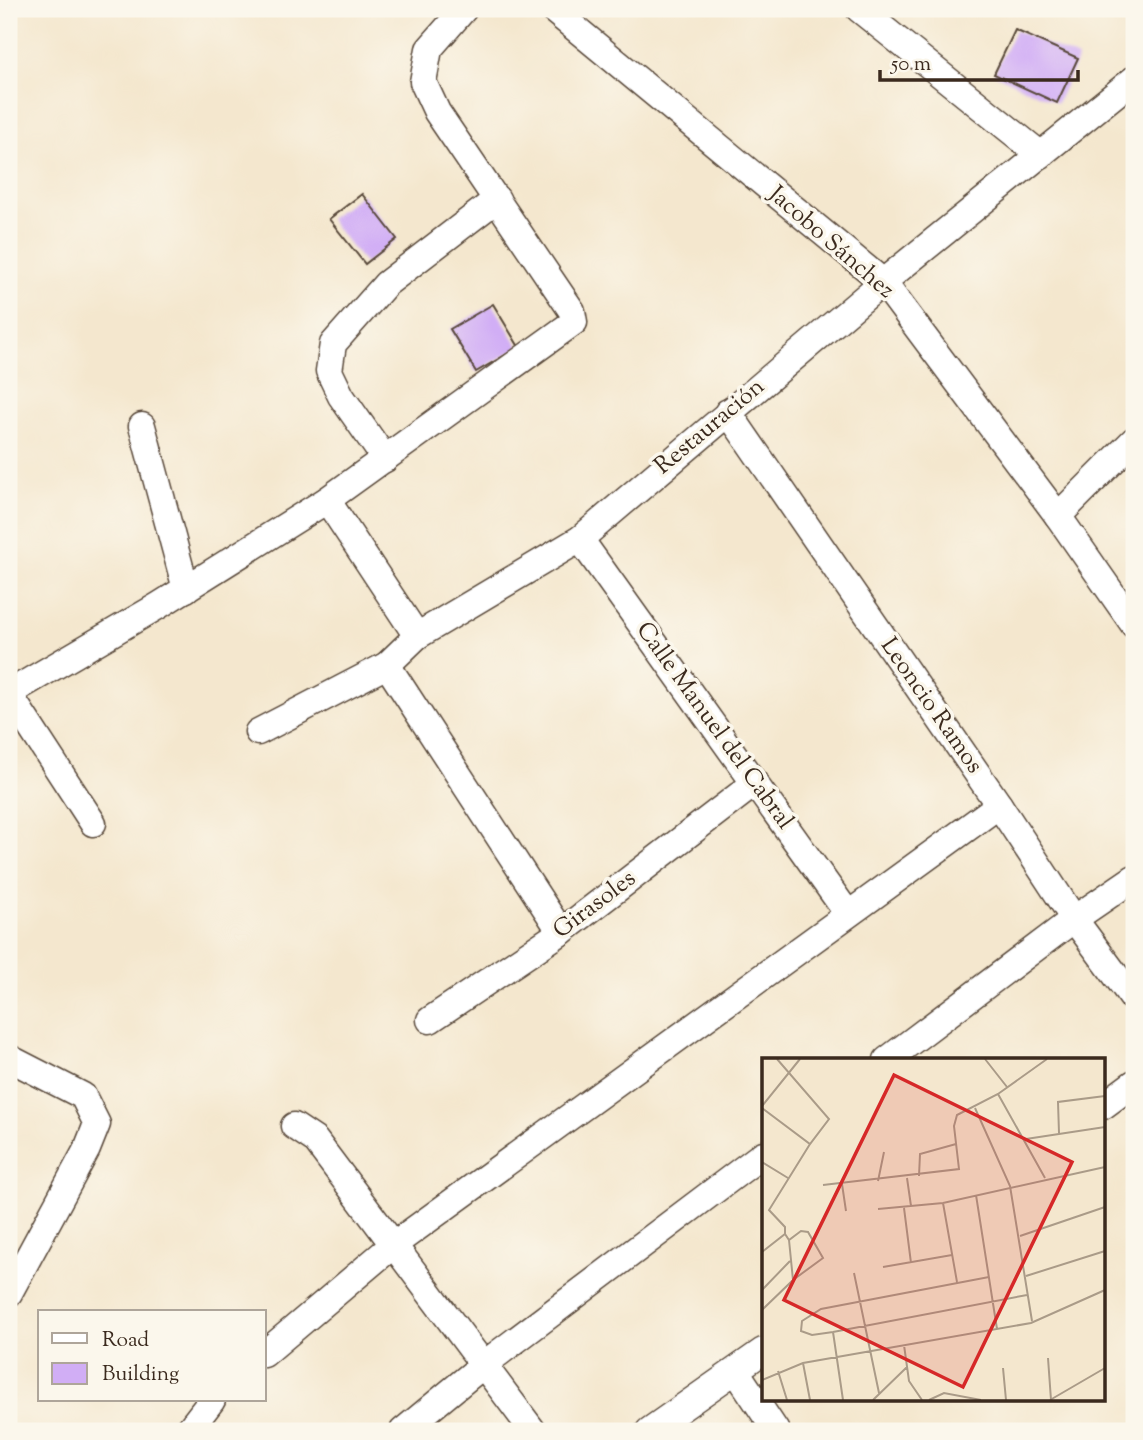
<svg xmlns="http://www.w3.org/2000/svg" width="1143" height="1440" font-family="'Sorts Mill Goudy',serif">
<style>
.building{fill:#d1aef5}
.lines{fill:none;stroke-linecap:round;stroke-linejoin:round}
.minor-casing{stroke:#574638;stroke-width:29}
.minor{stroke:#fff;stroke-width:26}
.labels{text-anchor:middle;dominant-baseline:central;stroke-width:7;stroke-linejoin:round;paint-order:stroke}
.street-label{font-size:24px;fill:#3b2a1e;stroke:#fbf7ec}
.inset-road{fill:none;stroke:#aa9b88;stroke-width:2}
.view{fill:#d62828;fill-opacity:0.15;stroke:#d62828;stroke-width:3.5}
.inset-edge{fill:none;stroke:#3b2a1e;stroke-width:3.5}
</style>
<rect width="100%" height="100%" fill="#fbf7ec"/>
<filter id="ink" filterUnits="userSpaceOnUse"><feTurbulence type="fractalNoise" baseFrequency=".0143" numOctaves="2"/><feDisplacementMap in="SourceGraphic" scale="14" xChannelSelector="R" yChannelSelector="G"/><feConvolveMatrix kernelMatrix="1 2 1 2 8 2 1 2 1" color-interpolation-filters="sRGB"/></filter>
<filter id="wash" filterUnits="userSpaceOnUse"><feTurbulence type="fractalNoise" baseFrequency=".00686" numOctaves="4" result="noise"/><feDisplacementMap in="SourceGraphic" scale="28" xChannelSelector="R" yChannelSelector="G"/><feGaussianBlur stdDeviation="1.57" result="paint"/><feColorMatrix in="noise" values="0 0 0 0 0 0 0 0 0 0 0 0 0 0 0 0 0 1.4 0 .05"/><feComposite in="paint" operator="in"/></filter>
<g filter="url(#wash)">
<rect width="100%" height="100%" fill="#f4e7ce"/>
<g id="blocks">
<!-- building -->
<g class="building">
<polygon points="1015,30 1078,58 1057,103 994,74"/>
<polygon points="362,194 397,239 365,264 329,219"/>
<polygon points="493,304 519,347 476,372 450,329"/>
</g>
</g>
</g>
<g filter="url(#ink)">
<use href="#blocks" fill-opacity="0" stroke="#574638" stroke-width="2"/>
<g class="lines">
<!-- minor casing -->
<g class="minor-casing">
<g id="minor">
<polyline points="552,9 883,282 1058,516 1134,625"/>
<polyline points="859,9 1041,155"/>
<polyline points="728,412 999,805 1074,919 1134,1000"/>
<polyline points="142,426 186,589"/>
<polyline points="385,459 341,396 329,371 333,344 386,284 497,199"/>
<polyline points="327,500 417,636"/>
<polyline points="1058,516 1134,440"/>
<polyline points="580,539 848,914"/>
<polyline points="387,665 561,932"/>
<polyline points="9,693 158,606 327,500 574,322 572,311 437,112 423,82 429,49 464,9"/>
<polyline points="9,694 93,823"/>
<polyline points="258,732 387,665 417,636 580,539 883,282 1134,79"/>
<polyline points="430,1020 561,932 755,783"/>
<polyline points="9,1058 83,1096 97,1124 87,1149 9,1293"/>
<polyline points="887,1060 1074,919 1134,878"/>
<polyline points="1103,1106 1134,1083"/>
<polyline points="294,1126 315,1140 533,1431"/>
<polyline points="264,1354 393,1245 999,805"/>
<polyline points="736,1371 776,1431"/>
<polyline points="188,1431 212,1400"/>
<polyline points="403,1431 483,1365 763,1154"/>
<polyline points="649,1431 763,1351"/>
</g>
</g>
<!-- minor -->
<use href="#minor" class="minor"/>
</g>
</g>
<g class="labels">
<!-- street labels -->
<g class="street-label">
<text transform="translate(831 243) rotate(41)">Jacobo Sánchez</text>
<text transform="translate(710 427) rotate(-40)">Restauración</text>
<text transform="translate(931 706) rotate(55)">Leoncio Ramos</text>
<text transform="translate(714 726) rotate(54)">Calle Manuel del Cabral</text>
<text transform="translate(595 905) rotate(-37)">Girasoles</text>
</g>
</g>
<!-- overview -->
<g transform="translate(762 1058)">
<rect width="343" height="343" fill="#f4e7ce"/>
<path class="inset-road" d="M 223,1 L 245,29M 236,36 L 283,120M 0,48 L 38,1M 0,50 L 48,86 L 67,61 L 15,1M 213,50 L 248,128 L 270,263M 297,75 L 296,44 L 343,38M 264,81 L 343,69M 0,104 L 26,120M 157,118 L 158,96 L 194,86M 145,120 L 149,148M 116,123 L 122,94M 80,126 L 84,153M 61,127 L 197,111 L 192,68 L 195,57 L 236,36 L 285,1M 214,137 L 235,271M 181,145 L 195,224M 142,150 L 149,205M 116,151 L 181,145 L 343,109M 23,176 L 23,169 L 7,152 L 48,86M 258,178 L 343,149M 0,194 L 23,176 L 27,182 L 39,173 L 46,174 L 61,200 L 31,222M 121,209 L 190,197M 92,215 L 117,335M 264,218 L 343,193M 227,219 L 59,251 L 40,263 L 39,273 L 50,277 L 71,274 L 265,237M 0,232 L 28,203M 0,252 L 31,222 L 27,182M 71,274 L 81,342M 142,287 L 147,323 L 160,342M 286,300 L 289,342M 41,305 L 48,342M 241,310 L 244,342M 16,313 L 25,342M 0,322 L 41,305 L 269,265 L 343,232M 111,342 L 145,309M 167,342 L 182,335 L 219,342M 288,342 L 343,310"/>
<path class="view" d="M 132,17 L 310,104 L 201,329 L 22,242 Z"/>
<rect width="343" height="343" class="inset-edge"/>
</g>
<!-- margin -->
<rect width="1143" height="1440" fill="none" stroke="#fbf7ec" stroke-width="35"/>
<!-- legend -->
<rect x="38" y="1310" width="228" height="91" fill="#fbf7ec" stroke="#aea59a" stroke-width="2"/>
<rect x="52" y="1333" width="35" height="10" fill="#ffffff" stroke="#aea59a" stroke-width="2"/>
<text x="102" y="1346" font-size="21" fill="#3b2a1e">Road</text>
<rect x="52" y="1363" width="35" height="21" fill="#d1aef5" stroke="#aea59a" stroke-width="2"/>
<text x="102" y="1380" font-size="21" fill="#3b2a1e">Building</text>
<!-- scale -->
<path d="M880 70v10h198v-10" fill="none" stroke="#3b2a1e" stroke-width="3.5"/>
<text x="891" y="70" font-size="21" fill="#3b2a1e" stroke="#fbf7ec" stroke-width="5" paint-order="stroke">50 m</text>
</svg>
